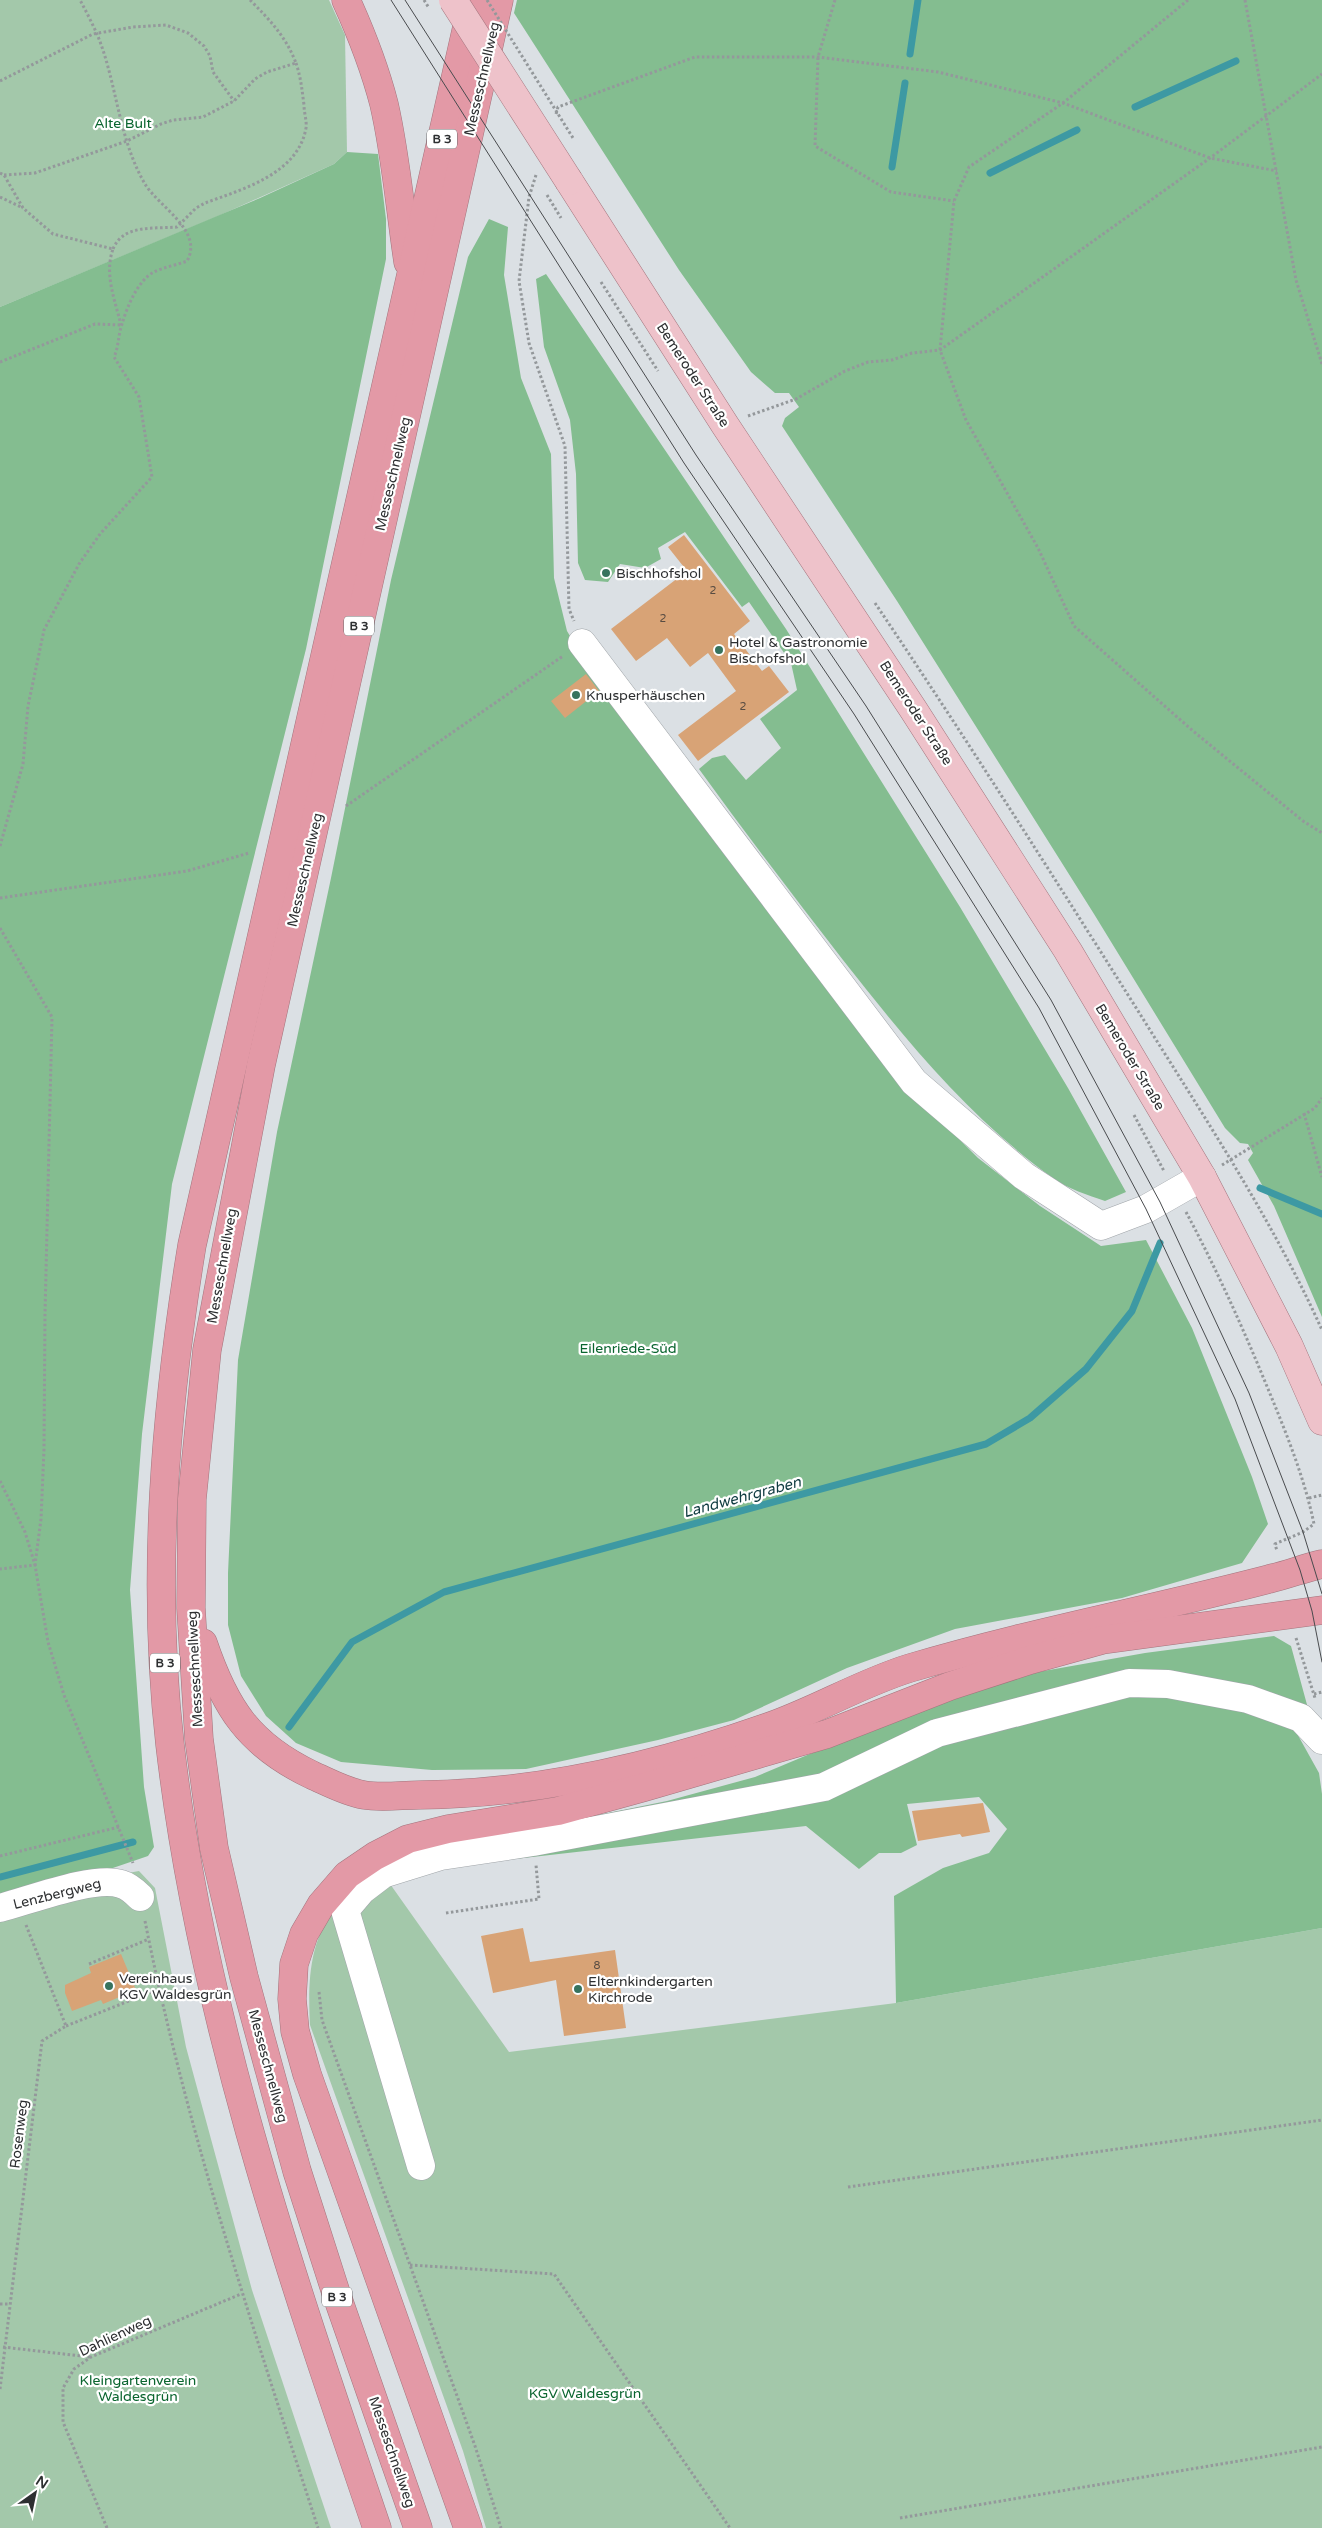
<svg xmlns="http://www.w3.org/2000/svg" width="1322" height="2528" font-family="'Varela Round',sans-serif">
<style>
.green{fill:#a3c8aa}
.forest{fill:#84bd90}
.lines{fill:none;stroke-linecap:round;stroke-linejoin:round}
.stream{stroke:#3d99a3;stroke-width:7}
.building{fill:#d8a376}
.minor-casing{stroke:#a0a5a9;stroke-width:29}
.major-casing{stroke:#a3747d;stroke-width:29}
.highway-casing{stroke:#a3747d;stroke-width:29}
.path{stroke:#94989b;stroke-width:3;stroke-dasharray:2.5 2.5;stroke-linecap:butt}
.minor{stroke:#fff;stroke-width:28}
.major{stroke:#eec2ca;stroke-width:28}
.highway{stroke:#e399a6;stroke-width:28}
.tram{stroke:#494b4e;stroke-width:1}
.major-bridge-casing{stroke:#a3747d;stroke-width:29;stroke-linecap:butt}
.path-bridge{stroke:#94989b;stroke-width:3;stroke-dasharray:2.5 2.5;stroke-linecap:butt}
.major-bridge{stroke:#eec2ca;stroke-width:28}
.poi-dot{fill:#37735e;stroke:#fff;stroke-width:2}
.labels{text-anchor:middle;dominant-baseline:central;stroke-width:4.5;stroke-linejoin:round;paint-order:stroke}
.number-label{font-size:11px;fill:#584c42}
.shield{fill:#fff;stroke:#6c6d6f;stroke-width:1}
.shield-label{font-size:12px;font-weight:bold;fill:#2d2f31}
.street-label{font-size:14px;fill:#2d2f31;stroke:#fff}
.park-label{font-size:14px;fill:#0a652f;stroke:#fff}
.poi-label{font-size:14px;fill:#2d2f31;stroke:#fff;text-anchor:start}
.water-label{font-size:15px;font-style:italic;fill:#0f3b40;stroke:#fff}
</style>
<rect width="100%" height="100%" fill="#dbe0e4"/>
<!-- green -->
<g class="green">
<polygon points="0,0 329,0 345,35 347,152 334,164 216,217 0,307"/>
<polygon points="139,1871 155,1888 186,2047 252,2290 331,2528 0,2528 0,1901 66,1884"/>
<path d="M 383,1874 L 509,2052 L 896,2003 L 1322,1928 L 1322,2528 L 486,2528 L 463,2451 L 310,2025 C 308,1987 308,1938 337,1908 C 349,1895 368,1885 383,1874 Z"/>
</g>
<!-- forest -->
<g class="forest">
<polygon points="517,0 1322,0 1322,1317 1274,1206 1248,1160 1253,1153 1248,1144 1240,1143 1225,1128 1094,914 897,601 782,426 785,418 799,407 789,393 775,393 751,372 679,270 514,13"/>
<polygon points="347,152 378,154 386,219 386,259 306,649 172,1184 142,1434 130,1590 144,1787 154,1847 148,1856 66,1884 0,1901 0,307 260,198 334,164"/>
<polygon points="489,219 508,227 504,275 521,378 551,454 554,578 567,631 587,664 892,1072 978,1158 1040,1206 1101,1246 1146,1240 1192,1328 1252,1477 1268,1524 1242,1563 1122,1598 955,1629 847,1668 734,1720 658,1740 526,1769 432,1770 341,1762 296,1743 266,1716 241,1676 228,1625 228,1573 238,1360 277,1132 331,878 391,580 468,257"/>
<path d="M 546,274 L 786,629 L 960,907 L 1068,1088 L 1126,1192 L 1105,1201 C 1088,1195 1068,1189 1053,1178 C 970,1119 905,1039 843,960 C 794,897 746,834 699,769 L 712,758 L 725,755 L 746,780 L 781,748 L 760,719 L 797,690 L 791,663 L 749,602 L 742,607 L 685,532 L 658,548 L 661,559 L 645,568 L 620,564 L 608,582 L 585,580 L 578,563 L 576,474 L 570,420 L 544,347 L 536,279 Z"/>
<polygon points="1274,1636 1291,1646 1309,1712 1290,1721 1319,1773 1322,1794 1322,1928 896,2003 894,1896 943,1868 989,1853 1007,1829 979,1797 907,1804 917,1845 901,1853 879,1853 859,1869 806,1826 453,1866 564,1822 667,1801 755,1777 891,1720 1021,1675 1145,1653"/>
</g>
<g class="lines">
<!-- stream -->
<g class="stream">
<polyline points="910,54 918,0"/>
<polyline points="1135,107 1236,61"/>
<polyline points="892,167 905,83"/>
<polyline points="990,173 1077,130"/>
<polyline points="1260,1188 1322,1214"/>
<polyline points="289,1727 352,1642 444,1592 986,1444 1030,1418 1086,1369 1132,1311 1160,1243"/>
<polyline points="0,1877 133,1842"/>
</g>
</g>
<!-- building -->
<g class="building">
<polygon points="684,535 750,621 734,634 762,671 769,666 789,692 698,761 678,735 736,691 708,653 690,667 667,638 636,661 611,629 687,571 668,547"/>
<polygon points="586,674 599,691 565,718 551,701"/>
<polygon points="983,1803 990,1832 962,1837 960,1834 918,1841 912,1811"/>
<polygon points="523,1928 530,1962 615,1950 626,2028 564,2036 556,1980 493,1993 481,1936"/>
<polygon points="121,1954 136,1990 103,2004 101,2000 72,2011 65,1993 65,1985 91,1973 89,1967"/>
</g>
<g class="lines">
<!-- minor casing -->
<g class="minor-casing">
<g id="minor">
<polyline points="582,643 914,1082 1024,1176 1101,1226 1146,1209 1202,1177"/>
<path d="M 0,1908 C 28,1901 94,1875 121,1884 C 128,1886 135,1892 140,1897"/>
<polyline points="421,2166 345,1910 362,1890 383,1874 441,1856 533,1842 824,1787 937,1733 1129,1683 1168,1684 1248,1699 1301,1718 1322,1740"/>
</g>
</g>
<!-- major casing -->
<g class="major-casing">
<polyline id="major" points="569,181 725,425 913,709 1068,951 1202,1177 1289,1346 1322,1421"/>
</g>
<!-- highway casing -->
<g class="highway-casing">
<g id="highway">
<path d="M 346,0 C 361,33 375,69 384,104 C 396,156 400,209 408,262"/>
<path d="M 203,1643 C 225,1708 249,1745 312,1775 C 328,1782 346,1792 364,1795 C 381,1798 402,1795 419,1795 C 537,1794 657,1766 768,1727 C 817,1710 861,1683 910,1668 C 1028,1633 1150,1610 1269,1579 C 1287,1575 1304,1568 1322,1564"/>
<path d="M 377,2528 C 290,2272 201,2014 170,1745 C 151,1578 165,1410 192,1245 L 473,0"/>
<polyline points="418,2528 337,2296 297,2171 244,1977 214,1848 199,1739 191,1608 192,1499 207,1350 261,1065 499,0"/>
<polyline points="468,2528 307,2074 295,2031 292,1999 294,1964 304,1934 321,1905 347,1875 375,1856 408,1839 448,1829 558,1811 645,1787 827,1734 950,1686 1030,1660 1102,1640 1322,1610"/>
</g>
</g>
<!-- path -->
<g class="path">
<polyline points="835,0 818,57 815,146 891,192 954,201"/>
<polyline points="1188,0 1063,103 969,167 954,201 940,350 966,420 1038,548 1074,626 1193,731 1303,821 1322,833"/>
<polyline points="1245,0 1296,280 1322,364"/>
<polyline points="0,81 93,34 133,27 166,25 188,33 204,46 210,56 213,72 234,101"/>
<polyline points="556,114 558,107 695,57 818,57 938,72 1063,103 1210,158 1277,171"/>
<path d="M 0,173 L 4,175 L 23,208 L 53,234 L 113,249 C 104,274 115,300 121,325"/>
<path d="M 4,175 L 35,173 L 127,141 L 161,124 L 173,120 L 203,117 L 234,101 L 255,79 L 267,72 L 296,63 C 286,37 270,20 250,0"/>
<polyline points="536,175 529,197 519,281 529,343 565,446 569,609 574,621"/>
<polyline points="0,197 23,208"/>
<path d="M 113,249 C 123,224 154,229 177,227 L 196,208 L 205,203 C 243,189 298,174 306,128 C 307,121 304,113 304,105 C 302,90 301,78 296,63"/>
<polyline points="601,282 658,371"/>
<polyline points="0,362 95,324 121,325"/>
<polyline points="748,416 796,399 845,371 868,362 892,360 912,353 940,350 1210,158 1322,74"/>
<path d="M 875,603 C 966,738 1053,876 1140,1014 C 1204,1117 1272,1219 1322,1330"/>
<polyline points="346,806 563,656"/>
<path d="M 0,846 L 23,764 L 28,706 L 44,630 L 79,564 L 100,534 L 152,477 L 139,397 L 114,357 C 119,346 118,335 122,324 C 127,307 138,280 154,272 C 164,267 177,265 187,261 C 204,231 159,207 145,184 C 118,138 117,82 97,34 C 92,23 86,11 80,0"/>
<polyline points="0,898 187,871 249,853"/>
<polyline points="0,928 52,1017 45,1314 44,1449 41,1519 35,1565 0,1569"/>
<polyline points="1304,1113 1322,1177"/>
<polyline points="1134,1115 1164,1171"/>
<polyline points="1222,1165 1315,1108 1322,1098"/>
<path d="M 1186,1212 C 1216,1268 1242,1326 1266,1384 C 1285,1430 1304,1476 1314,1524 L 1303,1532 L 1275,1544 L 1277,1551"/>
<polyline points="0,1481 25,1532 35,1565 48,1642 64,1695 133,1863"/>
<polyline points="1309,1498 1322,1495"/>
<polyline points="1296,1638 1315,1698"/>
<polyline points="1314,1694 1322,1692"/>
<polyline points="0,1856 119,1827"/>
<polyline points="446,1913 539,1899 536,1865"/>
<path d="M 145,1921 C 186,2128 253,2328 318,2528"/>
<polyline points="89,1964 149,1939"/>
<polyline points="319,1992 322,2020 475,2446 501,2528"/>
<polyline points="66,2026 159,1989"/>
<polyline points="848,2187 1322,2120"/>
<polyline points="410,2265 554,2274 730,2528"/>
<polyline points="0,2304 9,2304"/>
<polyline points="3,2347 90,2357"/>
<polyline points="0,2389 42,2041 66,2026 26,1925"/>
<polyline points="900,2518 1322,2447"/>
<polyline points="107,2528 63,2422 63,2388 74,2369 91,2357 241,2294"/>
</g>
<!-- minor -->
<use href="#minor" class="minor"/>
<!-- major -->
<use href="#major" class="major"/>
<!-- highway -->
<use href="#highway" class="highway"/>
<!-- tram -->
<g class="tram">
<polyline points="391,0 684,463 854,714 1039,1008 1146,1209 1235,1399 1300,1570 1312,1611 1322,1662"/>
<polyline points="405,0 696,455 866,706 1051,1000 1160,1202 1249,1393 1303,1532 1322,1594"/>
</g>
<!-- major-bridge casing -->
<g class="major-bridge-casing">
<polyline id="major-bridge" points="453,0 569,181"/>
</g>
<!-- path-bridge -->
<g class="path-bridge">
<polyline points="424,0 429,8"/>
<polyline points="487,0 573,138"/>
<polyline points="547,195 561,218"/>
</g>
<!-- major-bridge -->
<use href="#major-bridge" class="major-bridge"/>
</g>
<!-- markers -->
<g class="poi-dot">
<circle cx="606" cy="573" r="5"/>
<circle cx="719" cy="650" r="5"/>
<circle cx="576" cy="695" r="5"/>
<circle cx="109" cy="1986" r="5"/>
<circle cx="578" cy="1989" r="5"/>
</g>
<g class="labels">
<!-- number labels -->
<g class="number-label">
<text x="713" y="590">2</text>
<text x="663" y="618">2</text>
<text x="743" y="706">2</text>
<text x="597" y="1965">8</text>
</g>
<!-- shield labels -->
<g class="shield">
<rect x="427" y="129.5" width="30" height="19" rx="4"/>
<rect x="344" y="616.5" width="30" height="19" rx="4"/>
<rect x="150" y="1653.5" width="30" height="19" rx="4"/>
<rect x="322" y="2287.5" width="30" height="19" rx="4"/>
</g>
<g class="shield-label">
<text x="442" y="139">B 3</text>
<text x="359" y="626">B 3</text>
<text x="165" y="1663">B 3</text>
<text x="337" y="2297">B 3</text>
</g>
<!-- street labels -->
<g class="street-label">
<text transform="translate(482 79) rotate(-77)">Messeschnellweg</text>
<text transform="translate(693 375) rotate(57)">Bemeroder Straße</text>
<text transform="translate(393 474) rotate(-77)">Messeschnellweg</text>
<text transform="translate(916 713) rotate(57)">Bemeroder Straße</text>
<text transform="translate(305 870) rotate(-77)">Messeschnellweg</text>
<text transform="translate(1130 1057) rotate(59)">Bemeroder Straße</text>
<text transform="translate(222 1266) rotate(-80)">Messeschnellweg</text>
<text transform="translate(195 1669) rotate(-93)">Messeschnellweg</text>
<text transform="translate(57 1894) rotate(-14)">Lenzbergweg</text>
<text transform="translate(268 2066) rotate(75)">Messeschnellweg</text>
<text transform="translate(19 2134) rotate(-83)">Rosenweg</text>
<text transform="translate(115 2336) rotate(-25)">Dahlienweg</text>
<text transform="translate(392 2452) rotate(71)">Messeschnellweg</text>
</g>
<!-- park labels -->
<g class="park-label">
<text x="123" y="123">Alte Bult</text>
<text x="628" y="1348">Eilenriede-Süd</text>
<text x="138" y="2380">Kleingartenverein<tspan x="138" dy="16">Waldesgrün</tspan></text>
<text x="585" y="2393">KGV Waldesgrün</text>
</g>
<!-- poi labels -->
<g class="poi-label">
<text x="616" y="573">Bischhofshol</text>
<text x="729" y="642">Hotel &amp; Gastronomie<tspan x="729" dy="16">Bischofshol</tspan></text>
<text x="586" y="695">Knusperhäuschen</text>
<text x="119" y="1978">Vereinhaus<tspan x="119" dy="16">KGV Waldesgrün</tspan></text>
<text x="588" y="1981">Elternkindergarten<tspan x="588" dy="16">Kirchrode</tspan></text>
</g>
<!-- water labels -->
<g class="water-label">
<text transform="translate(742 1497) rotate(-15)">Landwehrgraben</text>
</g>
</g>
<!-- north arrow -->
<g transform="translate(35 2493) rotate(33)" stroke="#ffffff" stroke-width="4" paint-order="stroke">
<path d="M0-4L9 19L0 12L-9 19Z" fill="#2d2f31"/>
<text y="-8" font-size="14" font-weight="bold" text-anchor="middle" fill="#2d2f31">N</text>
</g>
</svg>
